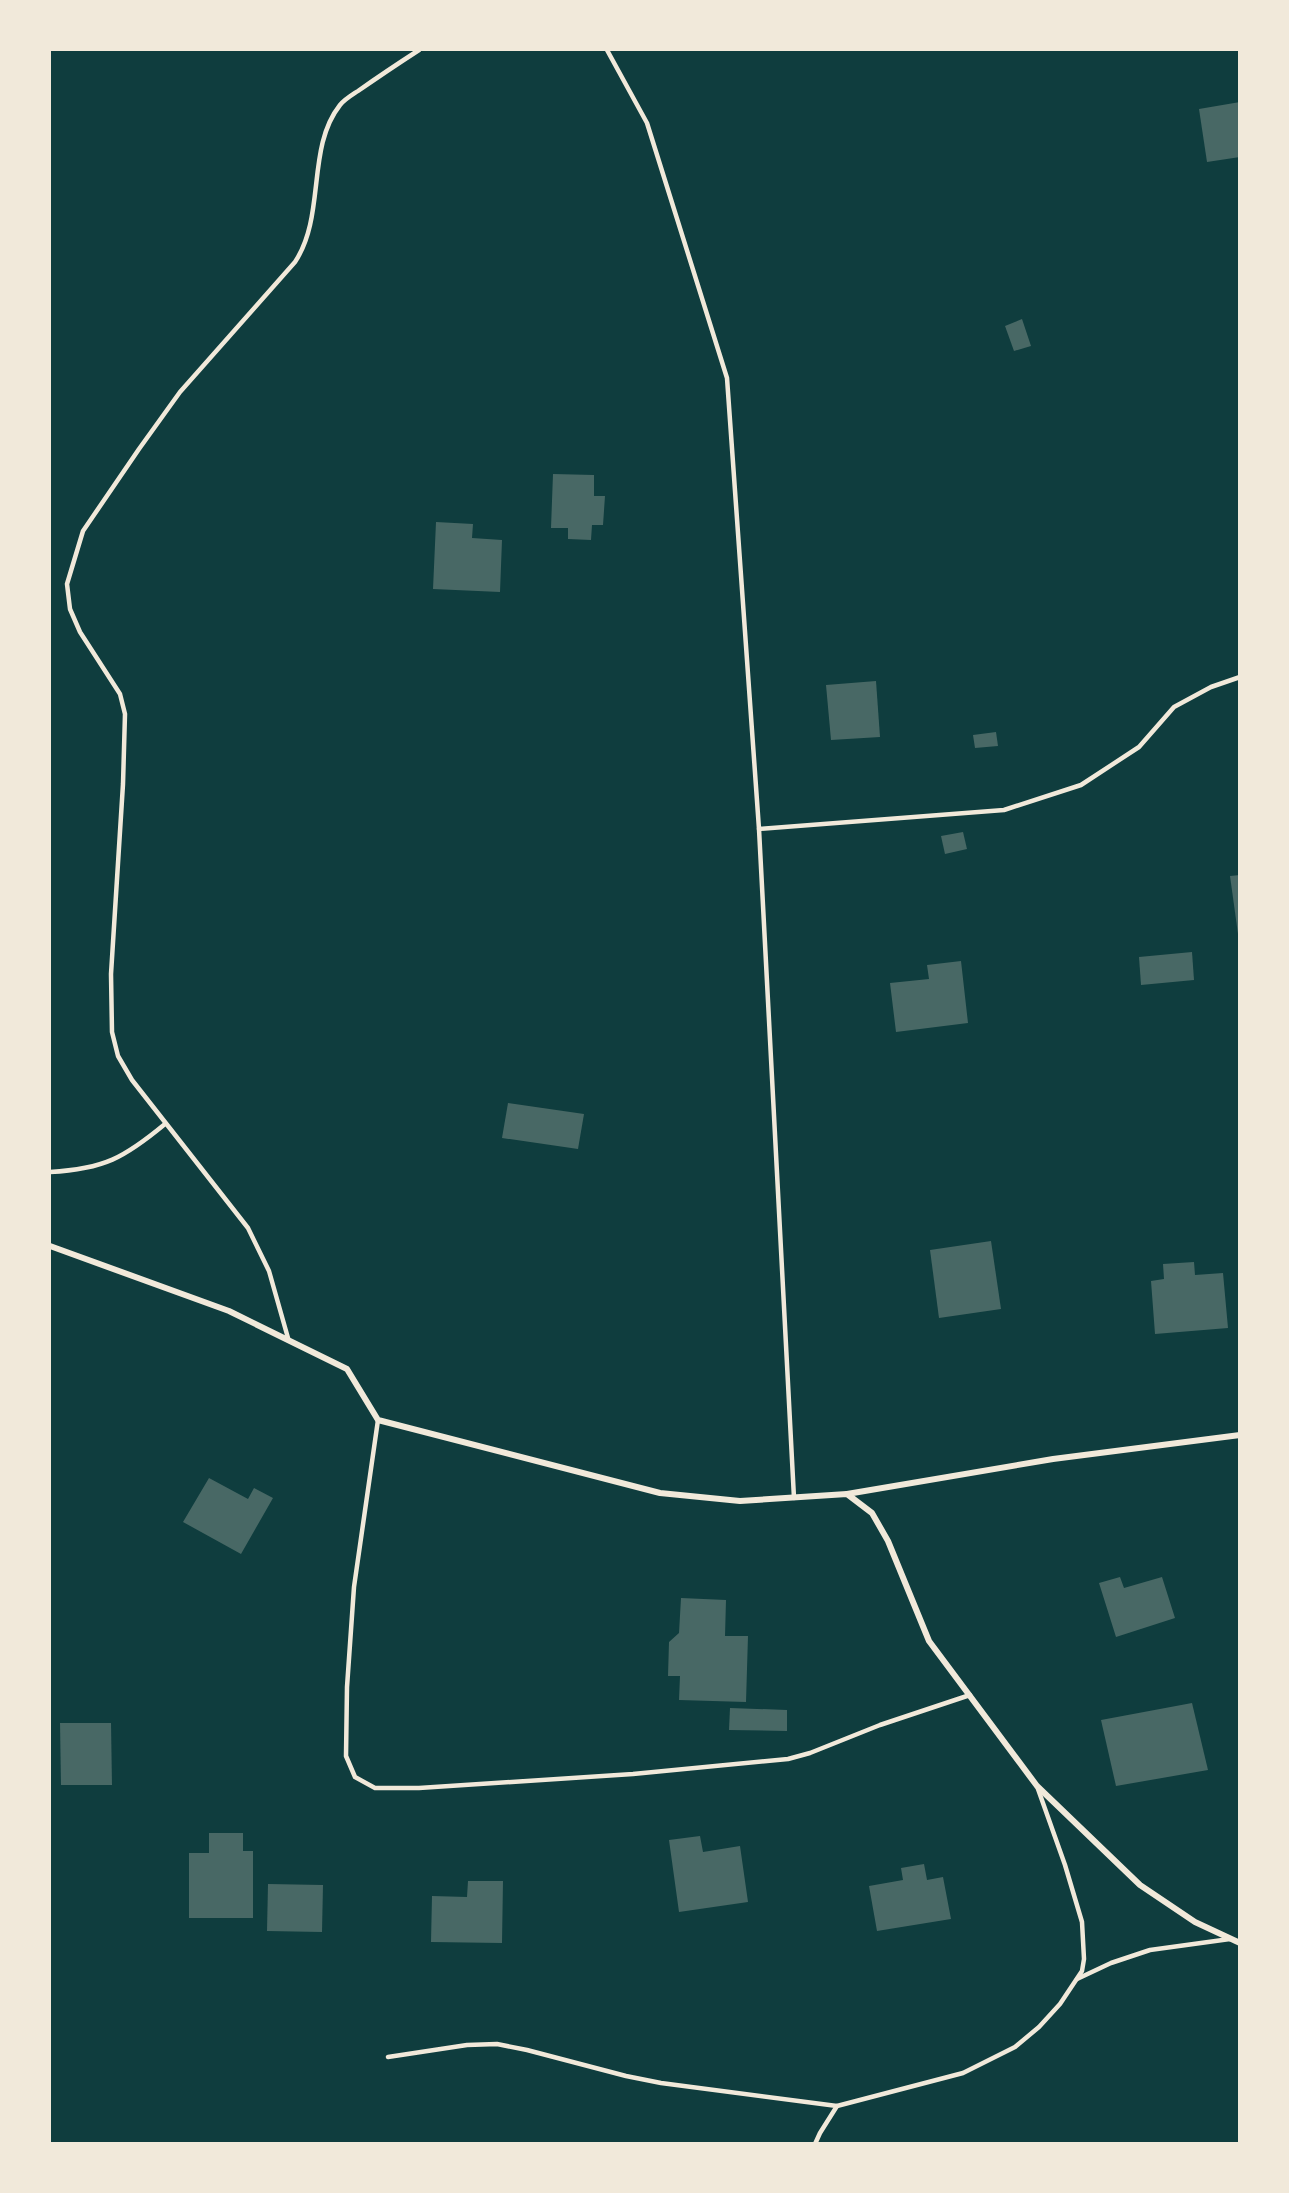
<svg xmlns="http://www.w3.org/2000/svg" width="1289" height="2193" font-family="Manrope,sans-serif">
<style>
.building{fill:#486865}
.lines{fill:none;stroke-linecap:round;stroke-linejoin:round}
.service{stroke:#f1e9da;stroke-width:4.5}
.minor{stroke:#f1e9da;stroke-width:6}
</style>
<rect width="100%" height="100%" fill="#0f3d3e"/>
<!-- building -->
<g class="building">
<polygon points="1240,102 1240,157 1207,162 1199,109"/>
<polygon points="1022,319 1031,346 1014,351 1005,326"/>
<polygon points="553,474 594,475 594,496 605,496 603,525 592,525 591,540 568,539 568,528 551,528"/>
<polygon points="436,522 473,524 472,538 502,540 500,592 433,589"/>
<polygon points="876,681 880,737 831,740 826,685"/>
<polygon points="996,732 998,746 975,748 973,735"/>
<polygon points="963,832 967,849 945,854 941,836"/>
<polygon points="1240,875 1240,934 1238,934 1230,876"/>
<polygon points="1192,952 1194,980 1141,985 1139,957"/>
<polygon points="961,961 968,1023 896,1032 890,983 929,979 927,965"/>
<polygon points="508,1103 584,1114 578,1149 502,1138"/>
<polygon points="991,1241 1001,1309 939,1318 930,1250"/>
<polygon points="1194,1262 1195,1275 1223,1273 1228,1328 1155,1334 1151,1281 1164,1279 1163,1264"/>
<polygon points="209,1478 248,1499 254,1488 273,1498 241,1554 183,1522"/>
<polygon points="1120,1577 1124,1588 1162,1577 1175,1618 1116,1637 1099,1583"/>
<polygon points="681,1598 726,1600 725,1636 748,1636 746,1702 679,1700 680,1676 668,1676 669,1642 679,1633"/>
<polygon points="1192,1703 1208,1770 1116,1786 1101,1720"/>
<polygon points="730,1708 787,1710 787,1731 729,1730"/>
<polygon points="60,1723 111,1723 112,1785 61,1785"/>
<polygon points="209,1833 243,1833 243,1851 253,1851 253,1918 189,1918 189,1853 209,1853"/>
<polygon points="700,1836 703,1852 740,1846 748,1902 679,1912 669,1840"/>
<polygon points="924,1864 927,1880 943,1877 951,1919 877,1931 869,1886 903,1880 901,1868"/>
<polygon points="468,1881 503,1881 502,1943 431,1942 432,1896 467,1897"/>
<polygon points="268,1884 323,1885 322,1932 267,1931"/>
</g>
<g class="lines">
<!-- service -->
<g class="service">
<polyline points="607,50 647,123 727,378 759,829 794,1498"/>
<polyline points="759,829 1004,810 1081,785 1139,747 1174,707 1211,687 1240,677"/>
<path d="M 50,1172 C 104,1169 124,1158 165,1124"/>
<path d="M 288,1338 L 269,1271 L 248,1228 L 132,1080 L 118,1056 L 112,1032 L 111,974 L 123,784 L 125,714 L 120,694 L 80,632 L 70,609 L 67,584 L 83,531 L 139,449 L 180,392 L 295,262 C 326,215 306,148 340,105 C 345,99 352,95 358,91 C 378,77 399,63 419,50"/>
<polyline points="378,1420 354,1587 347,1687 346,1756 355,1777 375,1788 419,1788 633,1774 788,1759 810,1753 880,1725 970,1695"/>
<polyline points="1077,1979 1111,1963 1150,1950 1230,1939"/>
<polyline points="388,2057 467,2045 497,2044 527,2050 626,2076 661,2083 837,2106 963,2073 1015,2047 1039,2027 1060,2004 1082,1971 1084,1959 1082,1922 1065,1865 1038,1789"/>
<polyline points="815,2144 820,2133 837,2106"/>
</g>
<!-- minor -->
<g class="minor">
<polyline points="50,1246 229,1311 347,1369 378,1420 660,1493 740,1501 847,1494 872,1513 888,1541 929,1641 1037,1786 1140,1885 1195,1922 1240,1943"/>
<polyline points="847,1494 1053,1459 1240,1435"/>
</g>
</g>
<!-- border -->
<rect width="1289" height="2193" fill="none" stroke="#f1e9da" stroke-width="102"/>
</svg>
